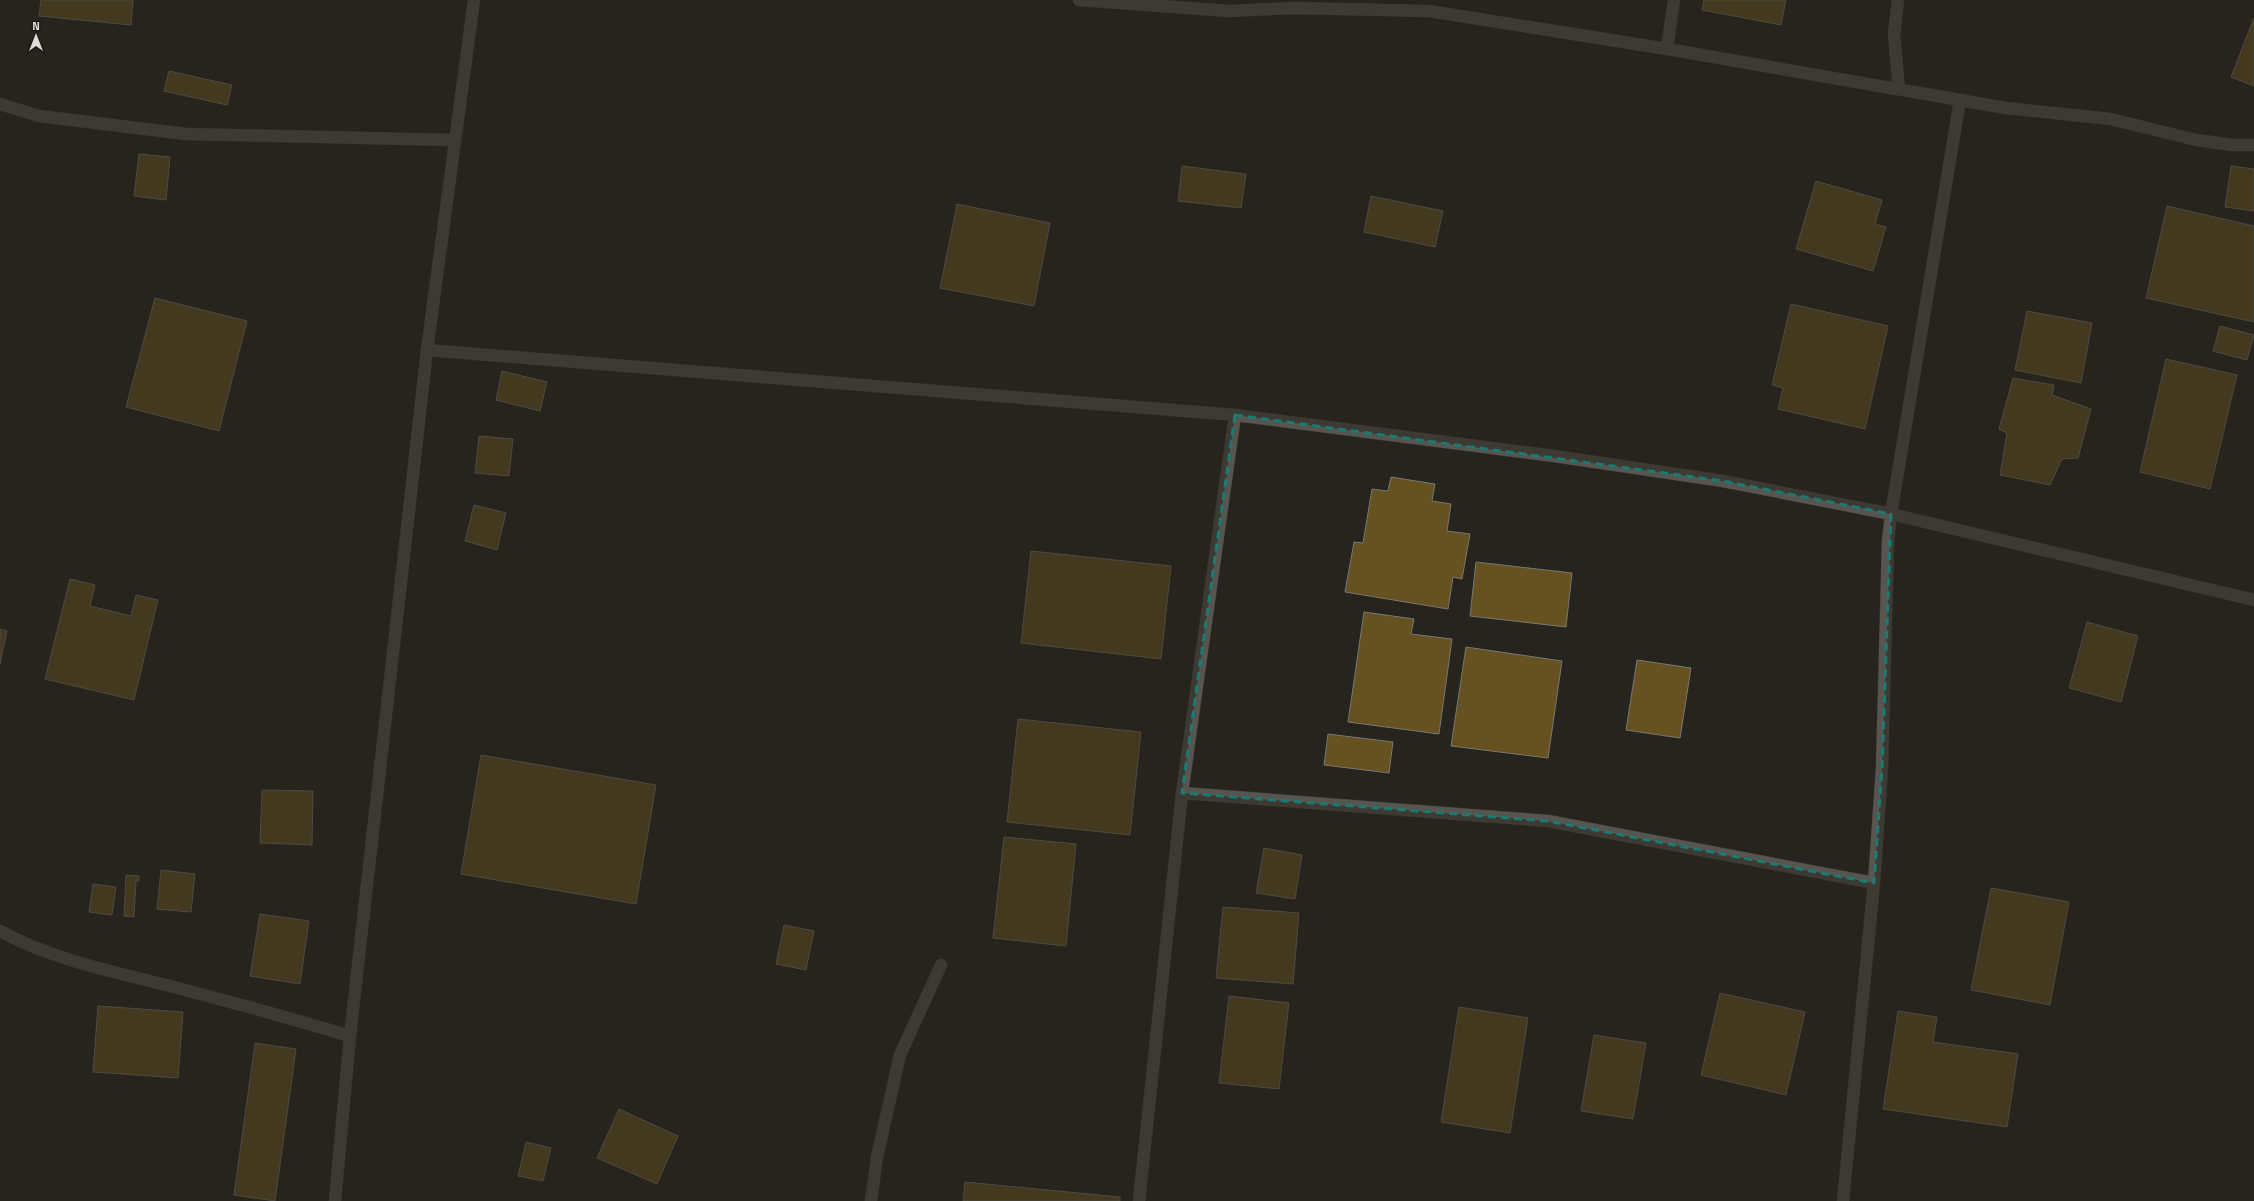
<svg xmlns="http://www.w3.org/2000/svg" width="2254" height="1201" font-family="'Titillium Web',sans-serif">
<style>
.building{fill:#665220;stroke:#7a7771}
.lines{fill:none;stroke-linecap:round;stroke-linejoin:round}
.lane-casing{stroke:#403e3a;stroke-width:13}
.street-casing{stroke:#403e3a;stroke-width:13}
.secondary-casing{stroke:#403e3a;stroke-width:13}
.lane{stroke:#57554f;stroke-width:12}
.street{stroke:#57554f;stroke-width:12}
.secondary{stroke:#57554f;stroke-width:12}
.marked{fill:none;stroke:#197b73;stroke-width:3;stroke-dasharray:8 5;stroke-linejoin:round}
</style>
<rect width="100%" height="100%" fill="#26241e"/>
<!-- building -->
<g class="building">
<polygon points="41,0 133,0 131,25 39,16"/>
<polygon points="1704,0 1786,0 1781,25 1702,10"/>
<polygon points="2254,18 2254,86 2231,77"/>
<polygon points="169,71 232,85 227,105 164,91"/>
<polygon points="139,154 170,157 166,200 134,196"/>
<polygon points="1182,166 1246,174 1241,208 1178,201"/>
<polygon points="2231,166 2254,169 2254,211 2225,207"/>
<polygon points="1816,181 1882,200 1875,224 1886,227 1873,271 1796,249"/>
<polygon points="1371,196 1443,211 1435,247 1364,232"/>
<polygon points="957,204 1050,223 1034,306 940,288"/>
<polygon points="2167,206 2254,226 2254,322 2146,298"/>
<polygon points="155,298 247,321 219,431 126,407"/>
<polygon points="1791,304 1888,326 1865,429 1778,409 1783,388 1772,385"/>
<polygon points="2027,311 2092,323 2081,383 2015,370"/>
<polygon points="2220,326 2254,335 2247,360 2213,351"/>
<polygon points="2166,359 2237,375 2210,489 2140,472"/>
<polygon points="502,371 547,382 540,411 496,400"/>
<polygon points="2013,378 2054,385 2052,395 2091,409 2078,458 2062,459 2050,485 2000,475 2007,433 1999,429"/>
<polygon points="479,436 513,439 509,476 475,473"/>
<polygon points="1391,477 1435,484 1432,501 1451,504 1447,531 1470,534 1462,579 1453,577 1448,609 1345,592 1354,542 1363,543 1372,489 1388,491"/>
<polygon points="474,505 506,513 497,550 465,541"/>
<polygon points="1031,551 1171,566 1161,659 1021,643"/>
<polygon points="1476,562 1572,573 1566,627 1470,616"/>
<polygon points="70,579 95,585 90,606 131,616 136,595 158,600 134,700 45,679"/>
<polygon points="1364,612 1414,619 1411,634 1452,639 1439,734 1348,722"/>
<polygon points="2087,622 2138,636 2121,702 2069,688"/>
<polygon points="0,629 7,631 0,664"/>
<polygon points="1466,647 1562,661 1548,758 1451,746"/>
<polygon points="1637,660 1691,668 1680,738 1626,730"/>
<polygon points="1018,719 1141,732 1130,835 1007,822"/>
<polygon points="1328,734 1393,742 1389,773 1324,765"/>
<polygon points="481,755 656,785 636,904 461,874"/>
<polygon points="262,790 313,791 312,845 260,843"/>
<polygon points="1004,837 1076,844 1066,946 993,938"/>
<polygon points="1264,848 1302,855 1295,899 1256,893"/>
<polygon points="161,870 195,874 191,912 157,909"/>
<polygon points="126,875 139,876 139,881 136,881 134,917 124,916"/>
<polygon points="93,884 116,887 112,915 89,912"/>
<polygon points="1991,888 2069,902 2050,1005 1971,990"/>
<polygon points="1223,907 1299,913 1293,984 1216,978"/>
<polygon points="260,914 309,921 300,984 250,976"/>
<polygon points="784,925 814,931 806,970 776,964"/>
<polygon points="1720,993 1805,1012 1786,1095 1701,1075"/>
<polygon points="1229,996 1289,1003 1279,1089 1219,1083"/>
<polygon points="98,1006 183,1012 178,1078 93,1072"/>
<polygon points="1459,1007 1528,1018 1510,1133 1441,1122"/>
<polygon points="1898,1011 1937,1017 1933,1042 2018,1054 2007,1127 1883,1109"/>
<polygon points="1594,1035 1646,1043 1633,1119 1581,1111"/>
<polygon points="255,1043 296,1049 275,1201 234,1195"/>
<polygon points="619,1109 678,1136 657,1184 597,1158"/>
<polygon points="526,1142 551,1148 543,1181 518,1176"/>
<polygon points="965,1182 1120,1197 1120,1201 963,1201"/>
</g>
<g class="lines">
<!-- lane casing -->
<g class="lane-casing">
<polyline id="lane" points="871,1201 877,1157 900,1055 941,965"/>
</g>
<!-- street casing -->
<g class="street-casing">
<g id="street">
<polyline points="1079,0 1229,11 1294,8 1429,11 1667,49 1960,100 1891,514 2254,600"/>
<polyline points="1898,0 1894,35 1899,89"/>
<polyline points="1667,49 1674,0"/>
<polyline points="1960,100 2006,108 2111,119 2196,140 2233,145 2254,145"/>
<polyline points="0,104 39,116 186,134 455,140"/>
<polyline points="427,350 1235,415 1554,456 1723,481 1891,514 1888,542 1882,768 1874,883 1843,1201"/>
<polyline points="1182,793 1548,821 1874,883"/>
<path d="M 0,931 C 51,959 110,971 166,985 C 228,1001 289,1018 350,1036"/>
<polyline points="1139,1201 1182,793 1235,415"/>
</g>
</g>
<!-- secondary casing -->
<g class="secondary-casing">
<polyline id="secondary" points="335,1201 350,1036 427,350 474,0"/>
</g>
<!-- lane -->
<use href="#lane" class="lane"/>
<!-- street -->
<use href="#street" class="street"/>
<!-- secondary -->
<use href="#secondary" class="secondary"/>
</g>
<!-- marked area -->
<path d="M0 0H2254V1201H0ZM 1235,415 L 1723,481 L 1891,514 L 1882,768 L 1874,883 L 1548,821 L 1182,793 Z" fill="#26241e" fill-opacity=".55" fill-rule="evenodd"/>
<path class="marked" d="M 1235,415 L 1723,481 L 1891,514 L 1882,768 L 1874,883 L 1548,821 L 1182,793 Z"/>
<!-- north arrow -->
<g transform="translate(36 36)" stroke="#1c1a15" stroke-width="3" paint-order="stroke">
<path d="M0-3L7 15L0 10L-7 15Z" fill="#dcdbd7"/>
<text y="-6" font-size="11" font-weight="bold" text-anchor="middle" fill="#dcdbd7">N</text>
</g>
</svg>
